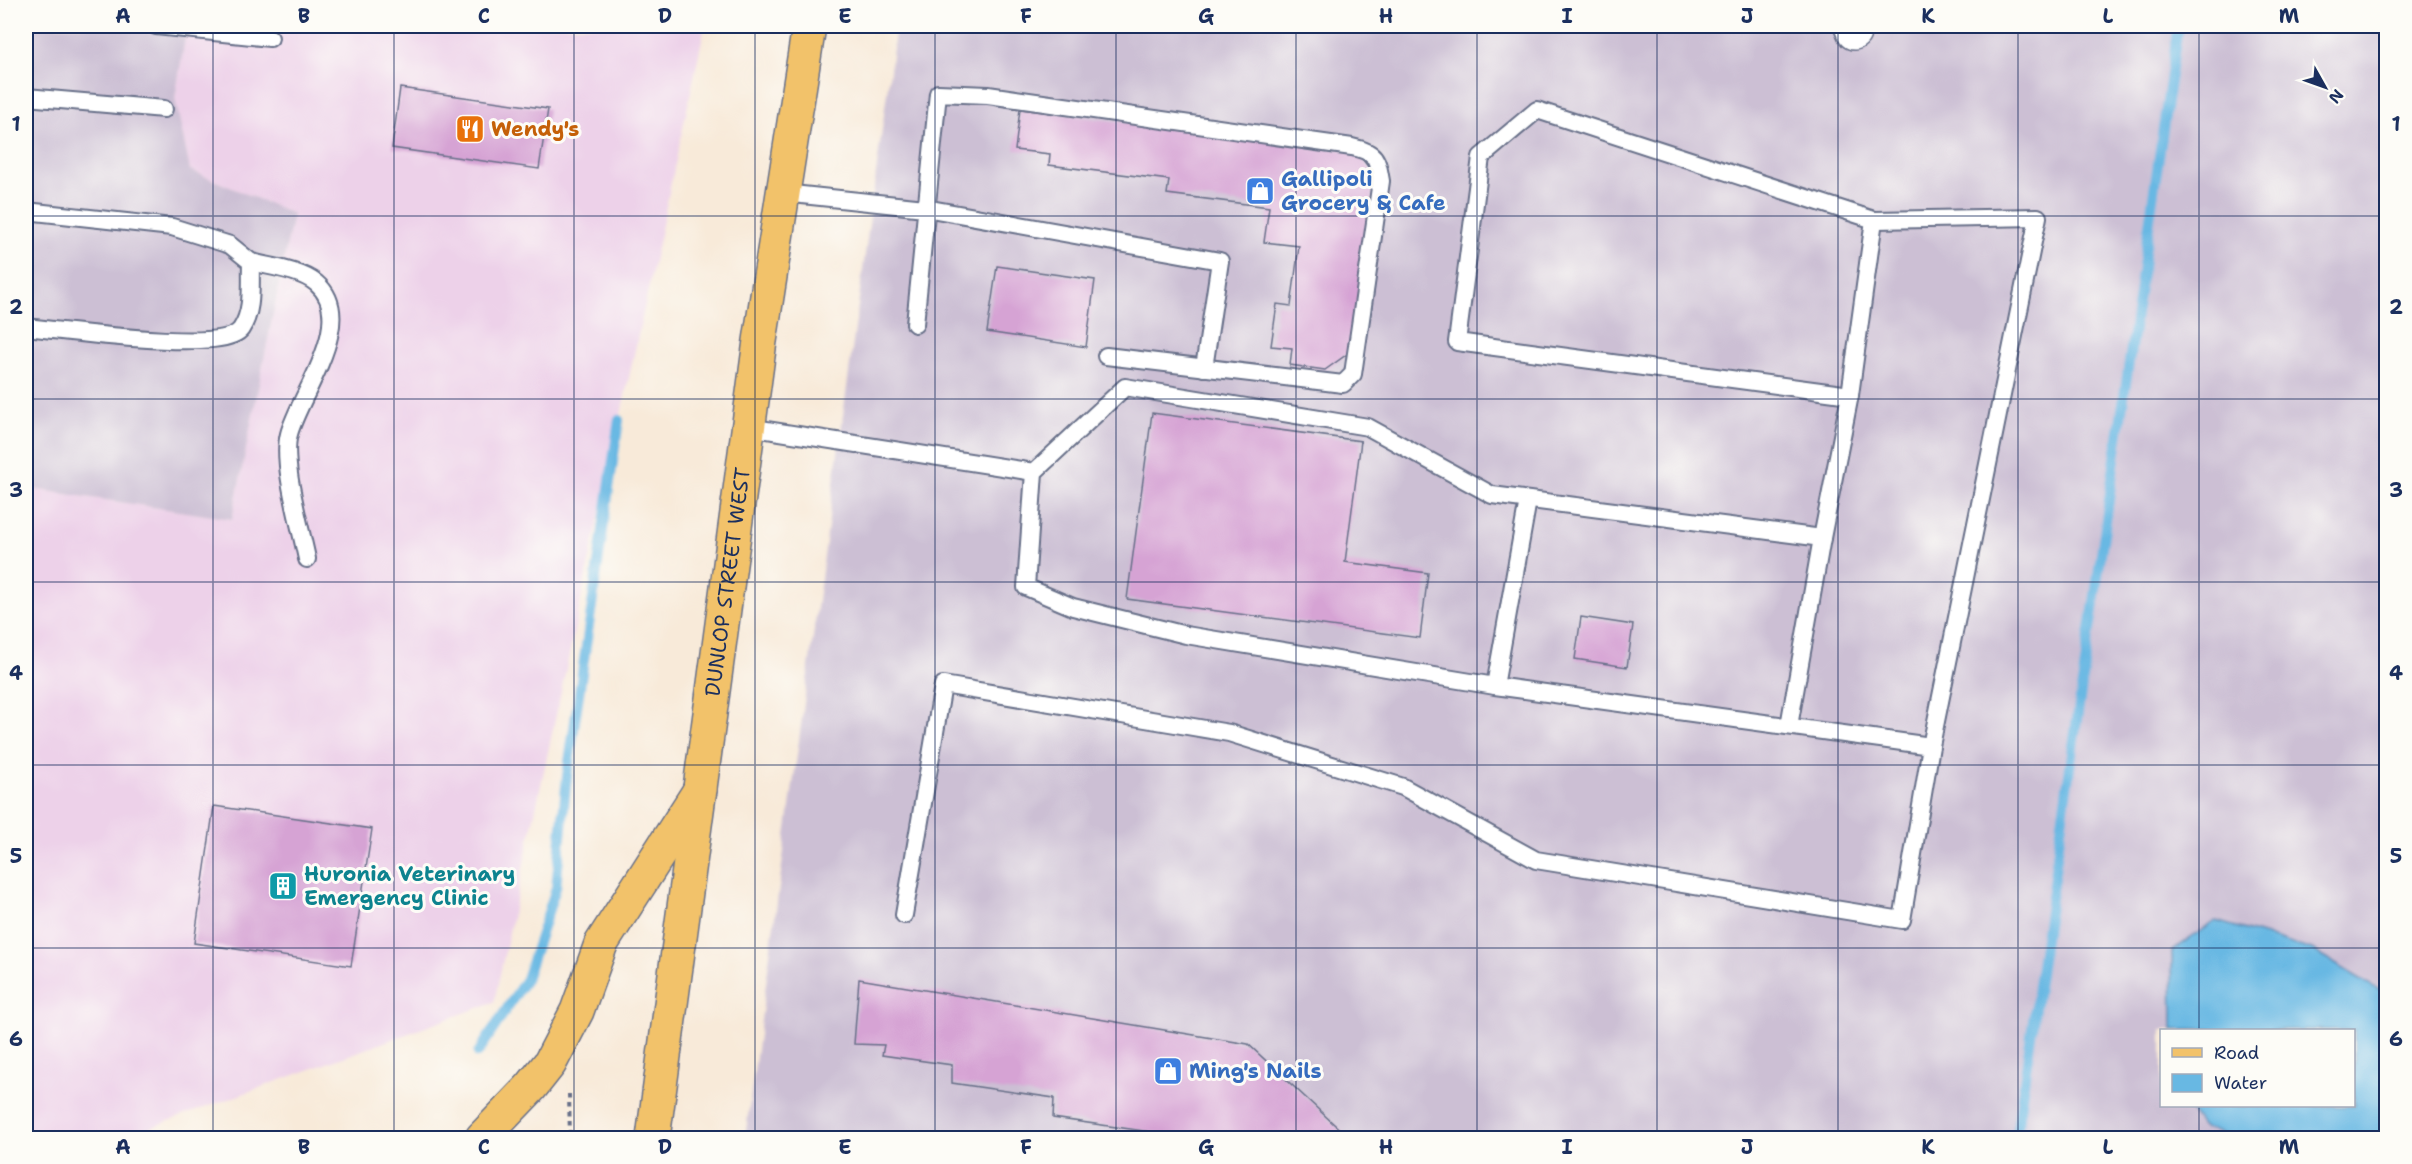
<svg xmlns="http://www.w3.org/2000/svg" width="2412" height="1164" font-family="'Shantell Sans',sans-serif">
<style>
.built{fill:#edd1e9}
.industrial{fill:#ccbfd4;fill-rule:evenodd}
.water{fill:#68b8e3;stroke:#4274a0;stroke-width:1.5}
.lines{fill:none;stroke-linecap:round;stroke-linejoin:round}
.stream{stroke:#68b8e3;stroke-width:10}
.building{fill:#d6a3d4}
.lane-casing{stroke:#687089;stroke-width:20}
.street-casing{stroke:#687089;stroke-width:36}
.primary-casing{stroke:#687089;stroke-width:36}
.highway-casing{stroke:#687089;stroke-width:36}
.path{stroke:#687089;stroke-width:4;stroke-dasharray:4.5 4.5;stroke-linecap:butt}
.lane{stroke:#fff;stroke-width:16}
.street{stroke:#fff;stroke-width:33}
.primary{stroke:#f2c26a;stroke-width:33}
.highway{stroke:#f2c26a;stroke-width:33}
.grid{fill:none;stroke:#1b2f5e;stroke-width:1.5;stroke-opacity:0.55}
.labels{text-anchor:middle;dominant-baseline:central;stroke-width:6;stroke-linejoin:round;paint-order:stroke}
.food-label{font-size:21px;font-weight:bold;fill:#c56008;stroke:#fdfcf7;text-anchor:start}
.shop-label{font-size:21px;font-weight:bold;fill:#366cbe;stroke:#fdfcf7;text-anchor:start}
.street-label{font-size:21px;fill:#1b2f5e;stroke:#fdfcf7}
.culture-label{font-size:21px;font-weight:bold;fill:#0d838f;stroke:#fdfcf7;text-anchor:start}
.neatline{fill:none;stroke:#1b2f5e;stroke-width:2}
.grid-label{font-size:20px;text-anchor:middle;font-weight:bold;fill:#1b2f5e}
</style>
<rect width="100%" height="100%" fill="#fdfcf7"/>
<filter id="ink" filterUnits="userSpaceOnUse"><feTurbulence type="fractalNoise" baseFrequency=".0167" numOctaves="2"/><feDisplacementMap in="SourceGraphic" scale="12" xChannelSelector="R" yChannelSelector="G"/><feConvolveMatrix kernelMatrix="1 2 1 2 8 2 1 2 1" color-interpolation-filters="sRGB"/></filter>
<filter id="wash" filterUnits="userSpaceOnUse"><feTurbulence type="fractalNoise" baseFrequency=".008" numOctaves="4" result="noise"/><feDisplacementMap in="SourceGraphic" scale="24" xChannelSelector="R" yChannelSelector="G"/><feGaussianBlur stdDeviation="1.35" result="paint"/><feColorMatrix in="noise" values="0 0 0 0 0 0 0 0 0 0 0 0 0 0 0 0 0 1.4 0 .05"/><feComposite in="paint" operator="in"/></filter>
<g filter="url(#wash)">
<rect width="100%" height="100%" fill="#f8ead9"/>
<!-- built -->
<polygon class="built" points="187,26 705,26 494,1002 122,1138 26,1138 26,488 232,519 293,214 190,170 175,98"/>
<!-- industrial -->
<g class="industrial">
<polygon points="26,26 187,26 175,98 190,170 293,214 232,519 26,488"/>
<path d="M 896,26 L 2386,26 L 2386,1138 L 745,1138 ZM 2162,1030 L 2354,1030 L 2354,1106 L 2162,1106 Z"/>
</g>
<!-- water -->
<polygon class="water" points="2216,921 2312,950 2386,994 2386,1138 2232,1138 2201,1126 2187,1106 2354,1106 2354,1030 2173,1030 2172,951"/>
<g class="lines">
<!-- stream -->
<g class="stream">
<polyline points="478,1053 526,979 556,888 567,776 619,420"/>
<polyline points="2016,1138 2178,26"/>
</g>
</g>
<g id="blocks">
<!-- building -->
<g class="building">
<polygon points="400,88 548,109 539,169 392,148"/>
<polygon points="1020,109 1357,152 1375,176 1350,352 1325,370 1290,365 1292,348 1271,346 1277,304 1291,306 1299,246 1264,242 1269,207 1167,194 1169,180 1049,165 1050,154 1015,150"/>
<polygon points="997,266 1095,280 1086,347 987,332"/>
<polygon points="1152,413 1361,441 1345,562 1428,573 1420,638 1127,599"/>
<polygon points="1581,617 1633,625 1627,667 1575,659"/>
<polygon points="214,806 372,829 351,966 194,943"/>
<polygon points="859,979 1248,1044 1349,1138 1176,1138 1172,1135 1053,1118 1054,1098 952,1083 952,1065 882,1055 884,1045 854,1044"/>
</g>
</g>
</g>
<g filter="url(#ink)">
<use href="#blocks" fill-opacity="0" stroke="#687089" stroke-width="1.5"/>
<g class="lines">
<!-- lane casing -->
<g class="lane-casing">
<g id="lane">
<polyline points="156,26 270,38"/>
<polyline points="26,97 164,109"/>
<polyline points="783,193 925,208 1220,261 1204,368"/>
<path d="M 26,211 L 172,227 L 230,245 L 251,262 C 250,283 254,310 241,329 C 224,354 60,330 26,327"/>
<path d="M 251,262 C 271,267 300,270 316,283 C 359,319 300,393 289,434 C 281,463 301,528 307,559"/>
<path d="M 915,324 L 938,93 L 988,95 L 1352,147 C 1376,152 1377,158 1381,181 L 1353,374 L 1343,384 L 1106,356"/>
<polyline points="748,427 1034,472"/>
<polyline points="1822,538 1850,395 1874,220"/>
<polyline points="1495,686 1528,500"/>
<polyline points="1789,726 1822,538 1492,495 1368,427 1125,387 1034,472 1026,587 1073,607 1186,635 1495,686 1931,746 2038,217 1874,220 1537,110 1481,157 1457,342 1850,395"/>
<polyline points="904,915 943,685 1229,733 1403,787 1536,860 1902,920 1931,746"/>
</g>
</g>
<!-- street casing -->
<g class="street-casing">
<polyline id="street" points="1851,26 1854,33"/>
</g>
<!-- primary casing -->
<g class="primary-casing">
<g id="primary">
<path id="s1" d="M 653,1138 L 760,341 L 809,26"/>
</g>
</g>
<!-- highway casing -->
<g class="highway-casing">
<polyline id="highway" points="482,1138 531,1087 550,1063 577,1011 601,944 700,790"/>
</g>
<!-- path -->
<polyline class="path" points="569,1094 570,1138"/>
<!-- lane -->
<use href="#lane" class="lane"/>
<!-- street -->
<use href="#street" class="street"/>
<!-- primary -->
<use href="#primary" class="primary"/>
<!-- highway -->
<use href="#highway" class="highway"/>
</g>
</g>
<!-- grid -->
<path class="grid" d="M 213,26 L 213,1138M 394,26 L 394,1138M 574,26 L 574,1138M 755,26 L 755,1138M 935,26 L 935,1138M 1116,26 L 1116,1138M 1296,26 L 1296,1138M 1477,26 L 1477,1138M 1657,26 L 1657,1138M 1838,26 L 1838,1138M 2018,26 L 2018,1138M 2199,26 L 2199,1030M 26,216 L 2386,216M 26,399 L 2386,399M 26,582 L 2386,582M 26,765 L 2386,765M 26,948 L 2386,948M 2199,1106 L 2199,1138"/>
<!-- icons -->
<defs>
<g id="restaurant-square" transform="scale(1.5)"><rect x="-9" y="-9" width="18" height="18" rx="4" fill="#e8710a" stroke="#fdfcf7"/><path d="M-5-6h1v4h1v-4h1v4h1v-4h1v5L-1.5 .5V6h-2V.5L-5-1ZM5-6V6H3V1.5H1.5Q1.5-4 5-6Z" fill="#fff"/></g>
<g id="shop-square" transform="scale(1.5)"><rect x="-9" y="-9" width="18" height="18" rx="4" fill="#3f7fe0" stroke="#fdfcf7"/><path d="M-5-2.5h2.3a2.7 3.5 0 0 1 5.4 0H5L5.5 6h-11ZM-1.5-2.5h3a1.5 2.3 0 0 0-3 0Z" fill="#fff"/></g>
<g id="building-square" transform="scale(1.5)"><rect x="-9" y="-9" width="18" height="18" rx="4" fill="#0f9aa8" stroke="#fdfcf7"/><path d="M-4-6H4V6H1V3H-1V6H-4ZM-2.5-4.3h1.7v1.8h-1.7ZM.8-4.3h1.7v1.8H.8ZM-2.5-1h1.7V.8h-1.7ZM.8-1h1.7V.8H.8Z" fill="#fff"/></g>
</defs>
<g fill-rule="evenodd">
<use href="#restaurant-square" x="470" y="129"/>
<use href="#shop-square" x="1260" y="191"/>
<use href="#building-square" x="283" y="886"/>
<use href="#shop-square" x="1168" y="1071"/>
</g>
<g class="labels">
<!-- food labels -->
<g class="food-label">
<text x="491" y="129">Wendy's</text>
</g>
<!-- shop labels -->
<g class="shop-label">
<text x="1281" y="179">Gallipoli<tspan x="1281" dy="24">Grocery &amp; Cafe</tspan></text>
<text x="1189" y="1071">Ming's Nails</text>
</g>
<!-- street labels -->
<g class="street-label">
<text stroke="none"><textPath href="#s1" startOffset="561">DUNLOP STREET WEST</textPath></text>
</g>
<!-- culture labels -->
<g class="culture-label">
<text x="304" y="874">Huronia Veterinary<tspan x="304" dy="24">Emergency Clinic</tspan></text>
</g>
</g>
<!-- margin -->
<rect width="2412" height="1164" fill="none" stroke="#fdfcf7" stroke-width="66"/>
<!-- legend -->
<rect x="2160" y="1029" width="195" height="78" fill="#fdfcf7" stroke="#a3aaba" stroke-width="1.5"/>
<rect x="2172" y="1048" width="30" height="9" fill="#f2c26a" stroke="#a3aaba" stroke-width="1.5"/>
<text x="2214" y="1059" font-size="18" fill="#1b2f5e">Road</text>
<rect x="2172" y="1074" width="30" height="18" fill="#68b8e3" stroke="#a3aaba" stroke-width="1.5"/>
<text x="2214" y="1089" font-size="18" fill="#1b2f5e">Water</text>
<!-- north arrow -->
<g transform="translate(2325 87) rotate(130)" stroke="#fdfcf7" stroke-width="4.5" paint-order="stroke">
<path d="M0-4.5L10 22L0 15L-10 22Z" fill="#1b2f5e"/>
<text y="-9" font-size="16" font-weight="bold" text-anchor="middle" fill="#1b2f5e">N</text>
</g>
<rect x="33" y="33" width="2346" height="1098" class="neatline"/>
<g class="grid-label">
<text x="123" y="23">A</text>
<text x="304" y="23">B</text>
<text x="484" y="23">C</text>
<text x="665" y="23">D</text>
<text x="845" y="23">E</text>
<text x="1026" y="23">F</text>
<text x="1206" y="23">G</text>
<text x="1386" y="23">H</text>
<text x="1567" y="23">I</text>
<text x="1747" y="23">J</text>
<text x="1928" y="23">K</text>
<text x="2108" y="23">L</text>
<text x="2289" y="23">M</text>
<text x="16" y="131">1</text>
<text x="2396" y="131">1</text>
<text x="16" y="314">2</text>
<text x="2396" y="314">2</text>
<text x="16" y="497">3</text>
<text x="2396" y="497">3</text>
<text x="16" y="680">4</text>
<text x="2396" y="680">4</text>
<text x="16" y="863">5</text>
<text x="2396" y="863">5</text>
<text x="16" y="1046">6</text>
<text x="2396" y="1046">6</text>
<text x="123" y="1154">A</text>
<text x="304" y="1154">B</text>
<text x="484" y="1154">C</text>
<text x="665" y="1154">D</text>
<text x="845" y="1154">E</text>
<text x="1026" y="1154">F</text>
<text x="1206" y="1154">G</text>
<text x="1386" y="1154">H</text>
<text x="1567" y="1154">I</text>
<text x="1747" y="1154">J</text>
<text x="1928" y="1154">K</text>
<text x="2108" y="1154">L</text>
<text x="2289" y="1154">M</text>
</g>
</svg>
